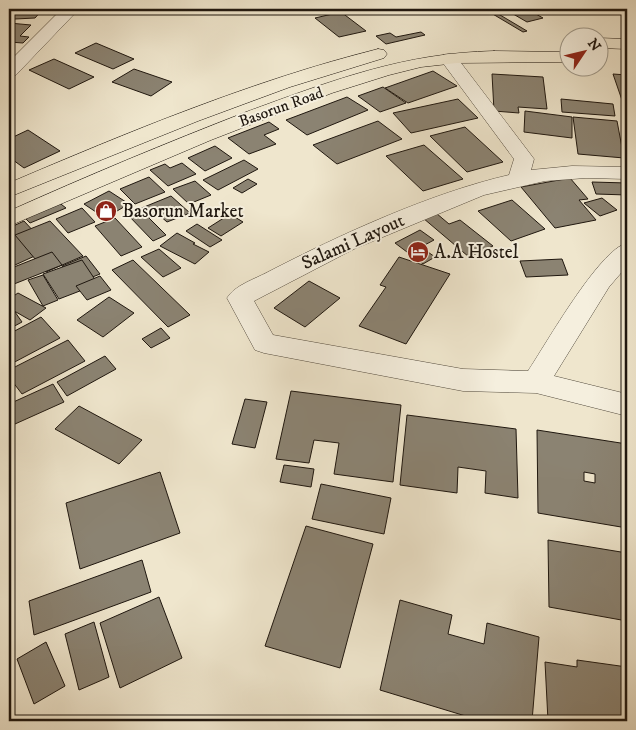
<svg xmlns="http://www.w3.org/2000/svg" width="636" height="730" font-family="'IM FELL DW Pica',serif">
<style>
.building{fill:#8b8372;stroke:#1f170f;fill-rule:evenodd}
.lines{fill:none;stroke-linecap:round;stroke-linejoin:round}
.minor-casing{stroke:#534b3e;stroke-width:1}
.major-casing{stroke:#1f170f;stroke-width:1}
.minor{fill:#f5efde;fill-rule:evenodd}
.major{fill:#efe6cd;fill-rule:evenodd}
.labels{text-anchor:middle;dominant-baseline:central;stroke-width:4;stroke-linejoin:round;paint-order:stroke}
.far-street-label{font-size:16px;fill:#1f170f;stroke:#f5efde}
.poi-label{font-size:19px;fill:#1f170f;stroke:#f5efde;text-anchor:start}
.street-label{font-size:19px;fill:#1f170f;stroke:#f5efde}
</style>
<rect width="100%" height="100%" fill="#efe6cd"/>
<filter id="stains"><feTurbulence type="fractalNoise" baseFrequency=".004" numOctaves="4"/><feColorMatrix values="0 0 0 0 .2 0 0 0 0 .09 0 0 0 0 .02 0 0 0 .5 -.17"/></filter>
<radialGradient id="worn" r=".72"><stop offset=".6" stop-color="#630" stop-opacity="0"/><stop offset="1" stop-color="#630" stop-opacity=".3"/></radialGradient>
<!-- building -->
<g class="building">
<polygon points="9,9 43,9 35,18 15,19 9,18"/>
<polygon points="490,9 527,31 523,32 486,10"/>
<polygon points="518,9 527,9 543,18 527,22 508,11"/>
<polygon points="341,12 366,31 339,37 315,18"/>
<polygon points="9,23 31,25 20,36 29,37 23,43 9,42"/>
<polygon points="421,32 425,35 386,44 376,36 390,33 396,37"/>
<polygon points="96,43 134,59 113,69 75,53"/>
<polygon points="54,59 94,77 69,89 29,70"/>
<polygon points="134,69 172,82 151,96 112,82"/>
<polygon points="433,71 457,86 408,103 385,88"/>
<polygon points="492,74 543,77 547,109 518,107 519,113 494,111"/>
<polygon points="613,74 627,75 627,106 624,106"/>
<polygon points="383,87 406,103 380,112 358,96"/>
<polygon points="347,97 368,110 307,135 286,120"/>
<polygon points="458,99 478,118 411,133 393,113"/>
<polygon points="561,99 613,104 615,116 562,112"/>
<polygon points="525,111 572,117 572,138 524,132"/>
<polygon points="573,117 617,121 624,158 578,154"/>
<polygon points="378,121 402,139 337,164 313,145"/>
<polygon points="269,122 279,129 264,135 276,144 249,154 228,138"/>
<polygon points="465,127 503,162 467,172 430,136"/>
<polygon points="28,130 60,151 24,168 9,157 9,139"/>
<polygon points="424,145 463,179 423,191 386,156"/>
<polygon points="215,146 232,158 205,171 188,158"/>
<polygon points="244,160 258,169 218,190 203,180"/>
<polygon points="182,163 196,174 168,186 150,170 165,164 170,168"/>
<polygon points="149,177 165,192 135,204 120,189"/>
<polygon points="570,178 588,199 579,200 596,220 555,228 521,187"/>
<polygon points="248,179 257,184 242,193 233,188"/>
<polygon points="195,181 211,195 189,204 173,189"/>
<polygon points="592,182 627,183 627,195 596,194"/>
<polygon points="109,191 129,204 105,218 84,204"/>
<polygon points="171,196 190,213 167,222 158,214 149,218 166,235 153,241 127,214"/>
<polygon points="602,198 617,210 600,216 584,203"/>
<polygon points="512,200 545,229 511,241 478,211"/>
<polygon points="57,201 66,208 30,223 23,216"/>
<polygon points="82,208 95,222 68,233 56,219"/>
<polygon points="436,213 449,224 460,220 493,246 469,257 423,218"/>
<polygon points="230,214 243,222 221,236 208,228"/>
<polygon points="115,218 142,247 121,256 95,226"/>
<polygon points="24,221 50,249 15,265 9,258 9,228"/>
<polygon points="50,221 83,256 46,272 15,235"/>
<polygon points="197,224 222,240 210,247 186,231"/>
<polygon points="420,230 434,240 421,247 435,257 423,264 395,243"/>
<polygon points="177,233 195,243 193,244 209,252 195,264 160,246"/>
<polygon points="159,249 181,268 163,277 141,257"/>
<polygon points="52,252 62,265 9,286 9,269"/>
<polygon points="86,256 100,274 75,284 62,266"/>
<polygon points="399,257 450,274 406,344 359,326 386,287 380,285"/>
<polygon points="562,259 568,275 526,277 520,261"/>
<polygon points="82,260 98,284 59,299 43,274"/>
<polygon points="133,260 190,315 168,327 112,270"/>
<polygon points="43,275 58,300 43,306 28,280"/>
<polygon points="100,276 111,290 87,300 76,286"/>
<polygon points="309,281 340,298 305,327 274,308"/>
<polygon points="18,293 46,308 30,320 9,308 9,299"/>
<polygon points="109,297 134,313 103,337 77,320"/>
<polygon points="15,312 22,322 9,329 9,315"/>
<polygon points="41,317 60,338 9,365 9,334"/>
<polygon points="161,328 170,338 151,348 142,339"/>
<polygon points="68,340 85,361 22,394 9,377 9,370"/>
<polygon points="105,356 116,369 67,396 57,382"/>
<polygon points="53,384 64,402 15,424 9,413 9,404"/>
<polygon points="291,391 401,405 393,482 334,474 339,443 314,440 309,463 276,459"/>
<polygon points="245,399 267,402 255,448 232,444"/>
<polygon points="79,406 142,440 119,464 55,429"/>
<polygon points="407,415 516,429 518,498 485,493 486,471 458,467 457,493 400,485"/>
<path d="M 537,430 L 627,444 L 627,528 L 538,513 ZM 584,472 L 595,474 L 595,483 L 584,481 Z"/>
<polygon points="284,465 314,469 311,487 280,482"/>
<polygon points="160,472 180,533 80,569 66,503"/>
<polygon points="321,484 391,498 384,534 312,519"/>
<polygon points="306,526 373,544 340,668 265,646"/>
<polygon points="548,540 627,553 627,621 549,607"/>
<polygon points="142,560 151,592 34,635 29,601"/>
<polygon points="159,597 182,658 120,688 100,623"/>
<polygon points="400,600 452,615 448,634 484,644 487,623 539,637 532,721 482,721 380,690"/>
<polygon points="94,622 109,677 79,690 65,634"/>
<polygon points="46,642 65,686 34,704 17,659"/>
<polygon points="577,660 627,667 627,721 548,721 545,662 577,667"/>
</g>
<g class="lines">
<!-- minor casing -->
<g class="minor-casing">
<g id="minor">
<polygon points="62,9 79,9 15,76 9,77 9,62"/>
<path d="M 449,54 L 455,55 L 531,155 L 534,159 L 531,170 L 572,166 L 627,167 L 627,179 L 586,178 L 545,181 L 484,195 L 354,249 L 254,301 L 273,335 L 463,369 L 528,371 C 546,344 599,250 627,243 L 627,266 L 609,287 L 554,376 L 627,394 L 627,416 L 536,393 L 463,391 L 264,353 L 255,350 L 227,298 C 235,285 255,279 268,272 C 339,235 431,193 509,175 L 514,159 L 440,59 L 443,55 Z"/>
</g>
</g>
<!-- major casing -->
<g class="major-casing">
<g id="major">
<polygon points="598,38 627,39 627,49 598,48"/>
<path d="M 378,49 L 384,50 L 387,54 L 384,58 L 290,87 L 198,121 L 9,197 L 9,183 C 126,133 254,80 378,49 Z"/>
<path d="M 494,51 L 568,52 L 568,62 L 457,63 L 421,67 L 389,75 L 332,93 L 211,140 L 9,226 L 9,211 C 87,176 166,143 246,112 C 331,81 403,53 494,51 Z"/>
</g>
</g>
<!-- minor -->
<use href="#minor" class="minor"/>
<!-- major -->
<use href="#major" class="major"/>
</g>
<!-- icons -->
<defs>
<g id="shop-disc" transform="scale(1.125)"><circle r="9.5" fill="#8f2418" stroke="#f5efde"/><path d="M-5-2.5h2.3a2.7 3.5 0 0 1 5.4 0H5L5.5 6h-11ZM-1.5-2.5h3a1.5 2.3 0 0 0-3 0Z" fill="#fff"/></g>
<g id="hotel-disc" transform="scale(1.125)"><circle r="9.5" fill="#8f2418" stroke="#f5efde"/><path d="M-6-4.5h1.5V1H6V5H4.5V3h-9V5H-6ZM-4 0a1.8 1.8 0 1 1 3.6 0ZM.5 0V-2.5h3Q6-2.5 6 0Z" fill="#fff"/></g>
</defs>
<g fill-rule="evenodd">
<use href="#shop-disc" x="106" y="211"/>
<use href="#hotel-disc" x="418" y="252"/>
</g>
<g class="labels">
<!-- far-street labels -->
<g class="far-street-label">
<text transform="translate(281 107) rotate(-20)">Basorun Road</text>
</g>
<!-- poi labels -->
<g class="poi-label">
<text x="122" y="211">Basorun Market</text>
<text x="434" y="252">A.A Hostel</text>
</g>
<!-- street labels -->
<g class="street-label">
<text transform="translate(353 242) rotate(-24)">Salami Layout</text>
</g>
</g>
<!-- margin -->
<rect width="636" height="730" fill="none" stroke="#efe6cd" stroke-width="30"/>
<rect x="10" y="10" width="616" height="710" fill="none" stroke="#1f170f" stroke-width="2.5"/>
<rect x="15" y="15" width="606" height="700" fill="none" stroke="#1f170f"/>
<!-- north arrow -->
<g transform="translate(584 52) rotate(55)"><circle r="24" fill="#f5efde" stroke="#9f998b"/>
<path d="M0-4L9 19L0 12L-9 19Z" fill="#8f2418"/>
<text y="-8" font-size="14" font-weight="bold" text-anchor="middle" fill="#1f170f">N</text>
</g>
<rect width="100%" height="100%" filter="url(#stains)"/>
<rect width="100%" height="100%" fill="url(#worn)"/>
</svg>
